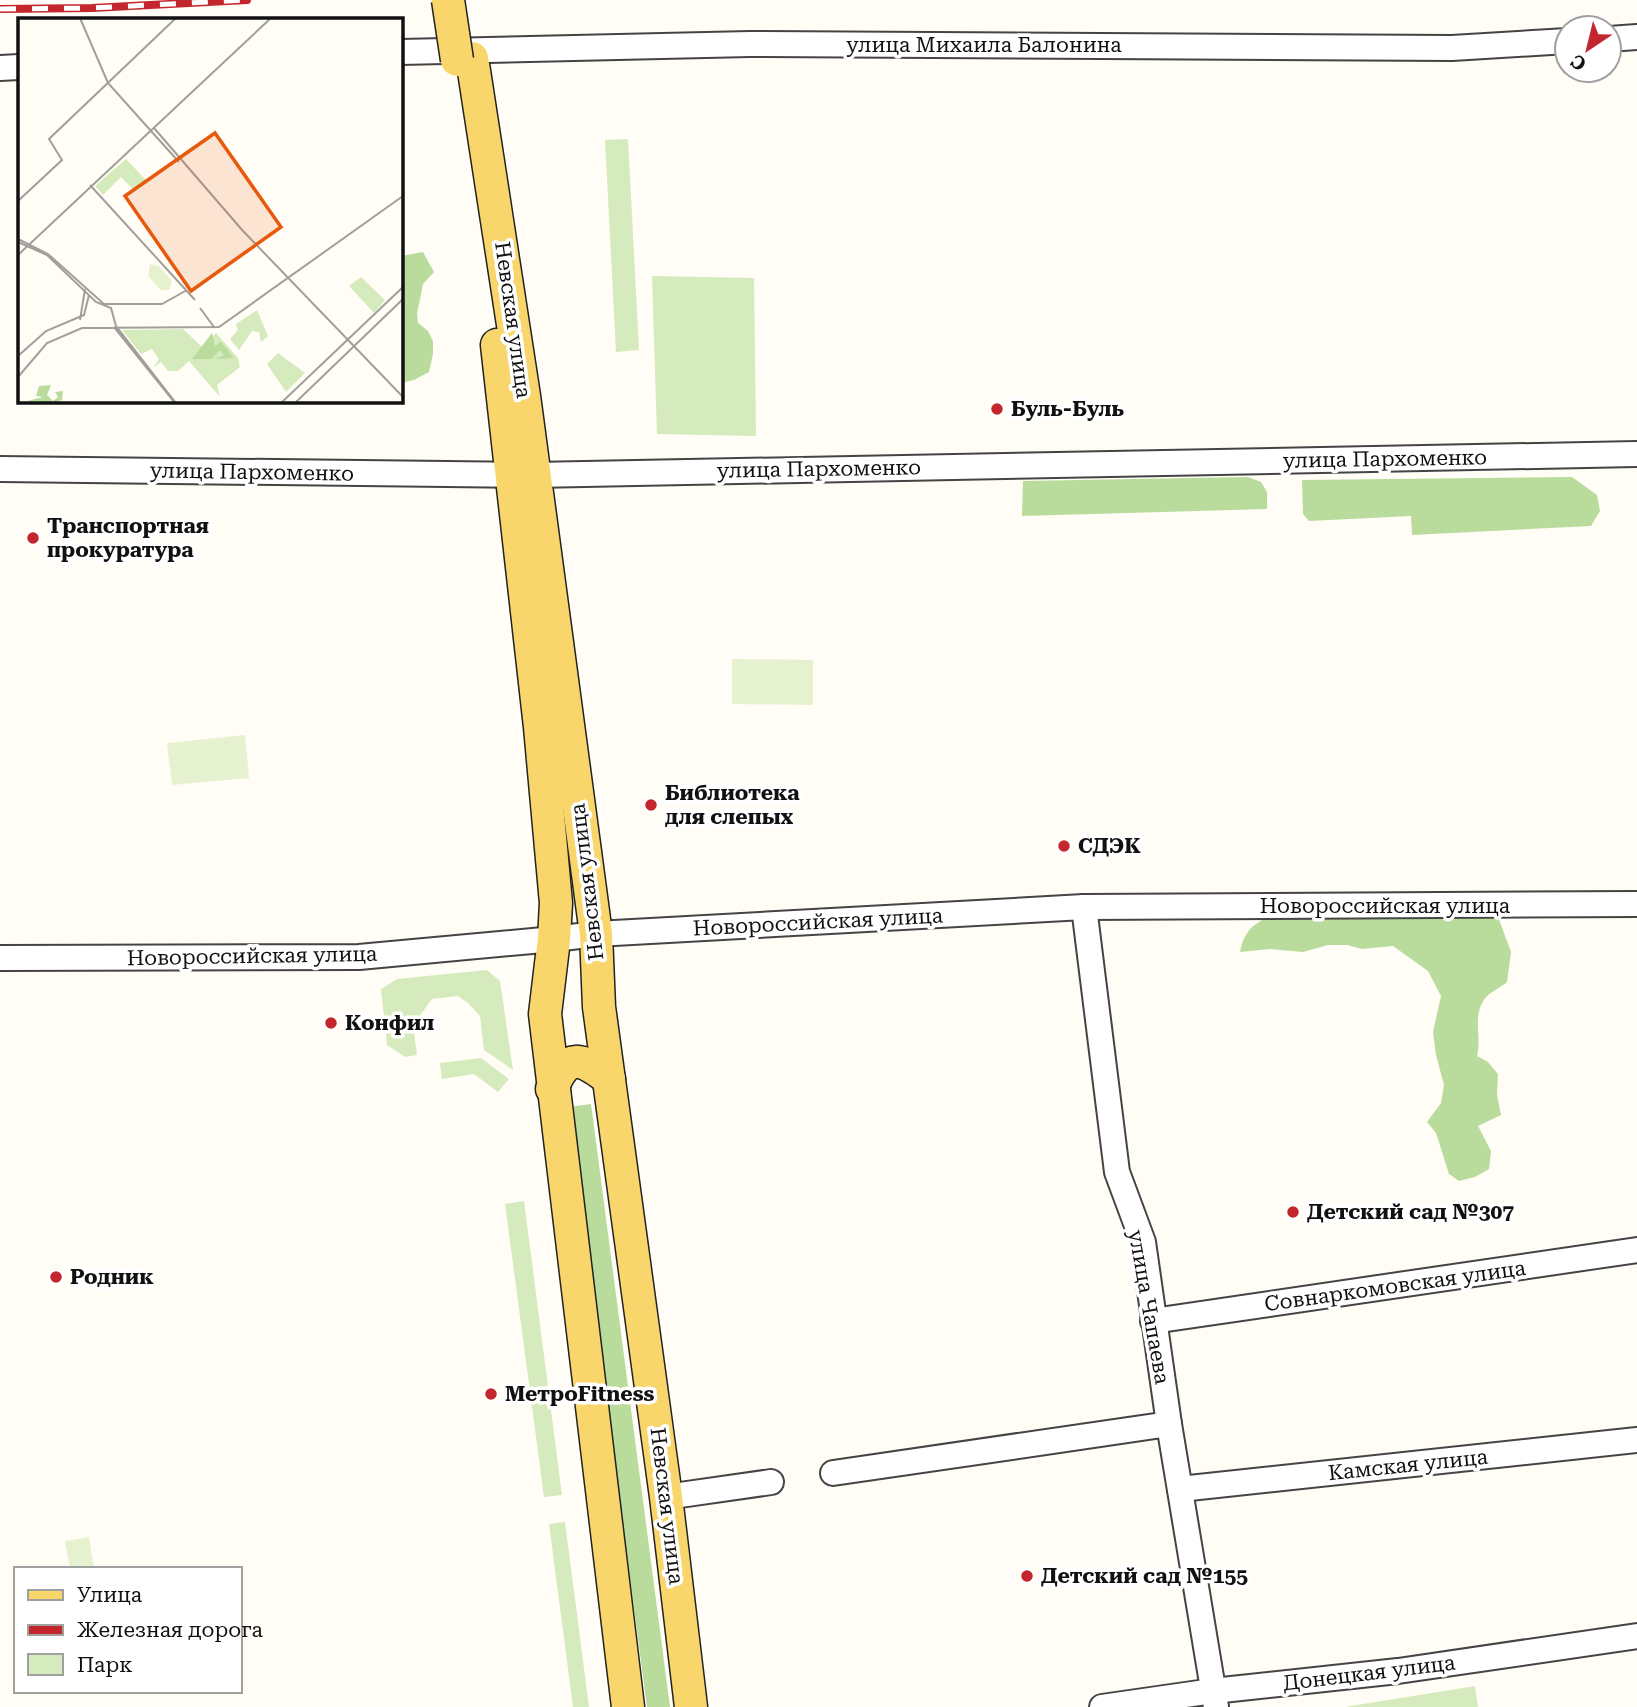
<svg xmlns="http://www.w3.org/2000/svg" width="1637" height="1707" font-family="'Roboto Serif',serif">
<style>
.green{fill:#d5ebbd}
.forest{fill:#b9dc9c}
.pitch{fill:#e6f2cf}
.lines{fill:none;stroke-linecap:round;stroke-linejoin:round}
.minor-casing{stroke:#444;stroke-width:28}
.major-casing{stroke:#222;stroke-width:35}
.minor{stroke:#fff;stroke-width:24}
.major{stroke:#f9d66b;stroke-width:32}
.rail-casing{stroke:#c4262e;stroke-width:8}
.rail{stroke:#fff;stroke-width:5;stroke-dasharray:16;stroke-linecap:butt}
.major-bridge-casing{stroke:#222;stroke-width:35;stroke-linecap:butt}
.major-bridge{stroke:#f9d66b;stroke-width:32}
.poi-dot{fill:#c4262e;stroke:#fff;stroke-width:2.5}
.labels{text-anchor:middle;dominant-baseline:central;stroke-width:7;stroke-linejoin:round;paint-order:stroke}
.street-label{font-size:21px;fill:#111;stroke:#fff}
.poi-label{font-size:21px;font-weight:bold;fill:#111;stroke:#fff;text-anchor:start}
.inset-road{fill:none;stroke:#a09f9a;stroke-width:2}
.view{fill:#e8590c;fill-opacity:0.15;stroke:#e8590c;stroke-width:3.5}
.inset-edge{fill:none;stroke:#111;stroke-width:3.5}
</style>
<rect width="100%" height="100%" fill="#fffdf5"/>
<!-- green -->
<g class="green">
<polygon points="628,139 639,350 616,352 605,140"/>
<polygon points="652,276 754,278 756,436 657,434"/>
<polygon points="487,970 500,981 513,1070 484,1050 480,1016 468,1003 458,996 432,999 413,1025 417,1055 405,1057 387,1045 381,989 397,979"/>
<polygon points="481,1058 509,1079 498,1092 474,1074 442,1079 440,1063"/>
<polygon points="524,1201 562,1495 544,1497 505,1204"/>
<polygon points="565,1522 589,1707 573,1707 549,1524"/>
<polygon points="1475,1686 1478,1707 1345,1707"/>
</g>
<!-- forest -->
<g class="forest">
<polygon points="423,252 434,272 423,284 417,314 418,323 428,331 433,341 433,354 429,372 414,380 401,383 401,256"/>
<polygon points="1248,477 1261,482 1267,492 1267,509 1022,516 1023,481"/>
<polygon points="1572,477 1597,495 1600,511 1591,526 1412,535 1411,516 1309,521 1303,514 1302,480"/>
<path d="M 1273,914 L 1497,914 L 1511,952 L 1507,982 C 1500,988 1488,993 1484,1000 C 1472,1017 1482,1039 1477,1056 L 1488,1062 L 1498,1074 L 1497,1095 L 1501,1115 L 1478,1126 L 1491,1151 L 1489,1169 L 1475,1177 L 1459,1181 L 1449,1174 L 1436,1133 L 1427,1122 L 1441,1103 L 1444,1085 L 1436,1055 L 1433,1032 L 1441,996 L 1428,971 L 1393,946 L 1362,949 L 1347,945 L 1328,945 L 1303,952 L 1270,949 L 1240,952 C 1245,929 1253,925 1273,914 Z"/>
<polygon points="591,1104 670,1707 647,1707 568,1107"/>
</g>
<!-- pitch -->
<g class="pitch">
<polygon points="732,659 813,660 813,705 732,704"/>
<polygon points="245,735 249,778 172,785 167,743"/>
<polygon points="89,1537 94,1569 70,1569 65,1541"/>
</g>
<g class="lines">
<!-- minor casing -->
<g class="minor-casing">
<g id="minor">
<polyline points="1609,39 1637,37"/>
<polyline points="401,52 750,44 1452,48 1567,41"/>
<polyline points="0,68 19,67"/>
<polyline points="0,469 533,475 1637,454"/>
<polyline points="1084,907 1117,1172 1143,1242 1169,1424 1216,1707"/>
<polyline points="0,958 359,957 554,939 596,934 1084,907 1637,904"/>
<polyline points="1153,1321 1637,1250"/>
<polyline points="833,1473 1169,1424"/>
<polyline points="1180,1489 1637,1440"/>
<polyline points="666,1497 771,1482"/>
<polyline points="1102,1707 1213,1691 1398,1671 1637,1636"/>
</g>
</g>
<!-- major casing -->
<g class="major-casing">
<g id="major">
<polyline points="472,58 524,396 596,934 599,1007 666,1497 691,1707"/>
<polyline points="497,345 540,727 556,903 554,939 545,1014 628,1707"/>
<path d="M 552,1089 C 567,1051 581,1058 609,1079"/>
</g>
</g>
<!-- minor -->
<use href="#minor" class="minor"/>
<!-- major -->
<use href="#major" class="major"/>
<!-- rail casing -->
<g class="rail-casing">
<polyline id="rail" points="0,9 92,8 247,0"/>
</g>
<!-- rail -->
<use href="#rail" class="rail"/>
<!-- major-bridge casing -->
<g class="major-bridge-casing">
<polyline id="major-bridge" points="448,0 457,60"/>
</g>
<!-- major-bridge -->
<use href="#major-bridge" class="major-bridge"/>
</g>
<!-- markers -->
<g class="poi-dot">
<circle cx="997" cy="409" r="7"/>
<circle cx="33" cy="538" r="7"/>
<circle cx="651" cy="805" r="7"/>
<circle cx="1064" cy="846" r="7"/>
<circle cx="331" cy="1023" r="7"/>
<circle cx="1293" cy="1212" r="7"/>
<circle cx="56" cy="1277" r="7"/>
<circle cx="491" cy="1394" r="7"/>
<circle cx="1027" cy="1576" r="7"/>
</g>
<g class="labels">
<!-- street labels -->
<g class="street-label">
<text x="984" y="45">улица Михаила Балонина</text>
<text transform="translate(513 320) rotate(82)">Невская улица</text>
<text transform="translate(1385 459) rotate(-1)">улица Пархоменко</text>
<text transform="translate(819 469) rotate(-1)">улица Пархоменко</text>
<text transform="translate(252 472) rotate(1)">улица Пархоменко</text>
<text transform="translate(587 882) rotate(-97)">Невская улица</text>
<text x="1385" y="906">Новороссийская улица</text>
<text transform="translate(818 922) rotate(-3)">Новороссийская улица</text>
<text transform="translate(252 956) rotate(-1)">Новороссийская улица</text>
<text transform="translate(1395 1286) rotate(-8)">Совнаркомовская улица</text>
<text transform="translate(1149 1307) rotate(80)">улица Чапаева</text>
<text transform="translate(1408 1465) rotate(-6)">Камская улица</text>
<text transform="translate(667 1506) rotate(83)">Невская улица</text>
<text transform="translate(1369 1673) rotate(-7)">Донецкая улица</text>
</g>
<!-- poi labels -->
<g class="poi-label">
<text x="1011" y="409">Буль-Буль</text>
<text x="47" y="526">Транспортная<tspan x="47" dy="24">прокуратура</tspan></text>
<text x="665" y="793">Библиотека<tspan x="665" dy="24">для слепых</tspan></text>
<text x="1078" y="846">СДЭК</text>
<text x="345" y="1023">Конфил</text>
<text x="1307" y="1212">Детский сад №307</text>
<text x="70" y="1277">Родник</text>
<text x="505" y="1394">МетроFitness</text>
<text x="1041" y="1576">Детский сад №155</text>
</g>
</g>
<!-- overview -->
<g transform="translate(18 18)">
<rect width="385" height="385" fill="#fffdf5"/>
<path d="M 108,141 L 128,162 L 117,173 L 103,159 L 85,177 L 77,168 ZM 343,259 L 367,282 L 356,295 L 331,268 ZM 239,292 L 250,318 L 243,324 L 241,314 L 234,313 L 221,332 L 212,321 L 220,312 L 218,306 ZM 165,311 L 184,329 L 198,315 L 220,340 L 222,349 L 199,367 L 202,379 L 171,343 L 160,353 L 150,353 L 143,344 L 135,350 L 141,341 L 134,331 L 123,336 L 104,312 ZM 260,335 L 287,355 L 268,374 L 249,346 Z" fill="#d5ebbd"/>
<path d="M 194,315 L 197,328 L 203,324 L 216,340 L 198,341 L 206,337 L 202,332 L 193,341 L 174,341 ZM 33,367 L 29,377 L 35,383 L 40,379 L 37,374 L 45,373 L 44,382 L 37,385 L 9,383 L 25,379 L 18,378 L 21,368 Z" fill="#b9dc9c"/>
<path d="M 132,246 L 141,248 L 154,263 L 151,272 L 143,272 L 130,258 Z" fill="#e6f2cf"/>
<path class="inset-road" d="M 62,0 L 90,65 L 133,113M 136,110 L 225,213 L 385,379M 133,113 L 161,144M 72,167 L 177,282M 0,183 L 44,142 L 31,121 L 158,0M 0,221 L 30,236 L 86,286 L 144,286 L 169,272M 0,224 L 29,237 L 78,284 L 93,290 L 98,308 L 158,385M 0,237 L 253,0M 182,290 L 196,309M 62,302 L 67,271M 96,309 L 157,385M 0,338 L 28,313 L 66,297 L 71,277M 0,359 L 29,325 L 64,310 L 201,309 L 385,178M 263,385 L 385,269M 277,385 L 385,281"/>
<path class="view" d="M 197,115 L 263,209 L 173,273 L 107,178 Z"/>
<rect width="385" height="385" class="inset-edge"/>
</g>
<!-- legend -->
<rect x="14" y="1567" width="228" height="126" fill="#ffffff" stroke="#a0a0a0" stroke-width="2"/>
<rect x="28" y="1590" width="35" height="10" fill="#f9d66b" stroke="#a0a0a0" stroke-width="2"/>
<text x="77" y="1602" font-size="21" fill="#111111">Улица</text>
<rect x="28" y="1625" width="35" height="10" fill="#c4262e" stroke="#a0a0a0" stroke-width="2"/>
<text x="77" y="1637" font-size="21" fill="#111111">Железная дорога</text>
<rect x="28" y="1654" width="35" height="21" fill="#d5ebbd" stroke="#a0a0a0" stroke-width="2"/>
<text x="77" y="1672" font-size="21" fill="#111111">Парк</text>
<!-- north arrow -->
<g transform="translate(1588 49) rotate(215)"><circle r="33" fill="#ffffff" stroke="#a0a0a0" stroke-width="2"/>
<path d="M0-5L12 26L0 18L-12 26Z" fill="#c4262e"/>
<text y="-10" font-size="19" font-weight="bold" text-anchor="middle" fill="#111111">С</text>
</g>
</svg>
